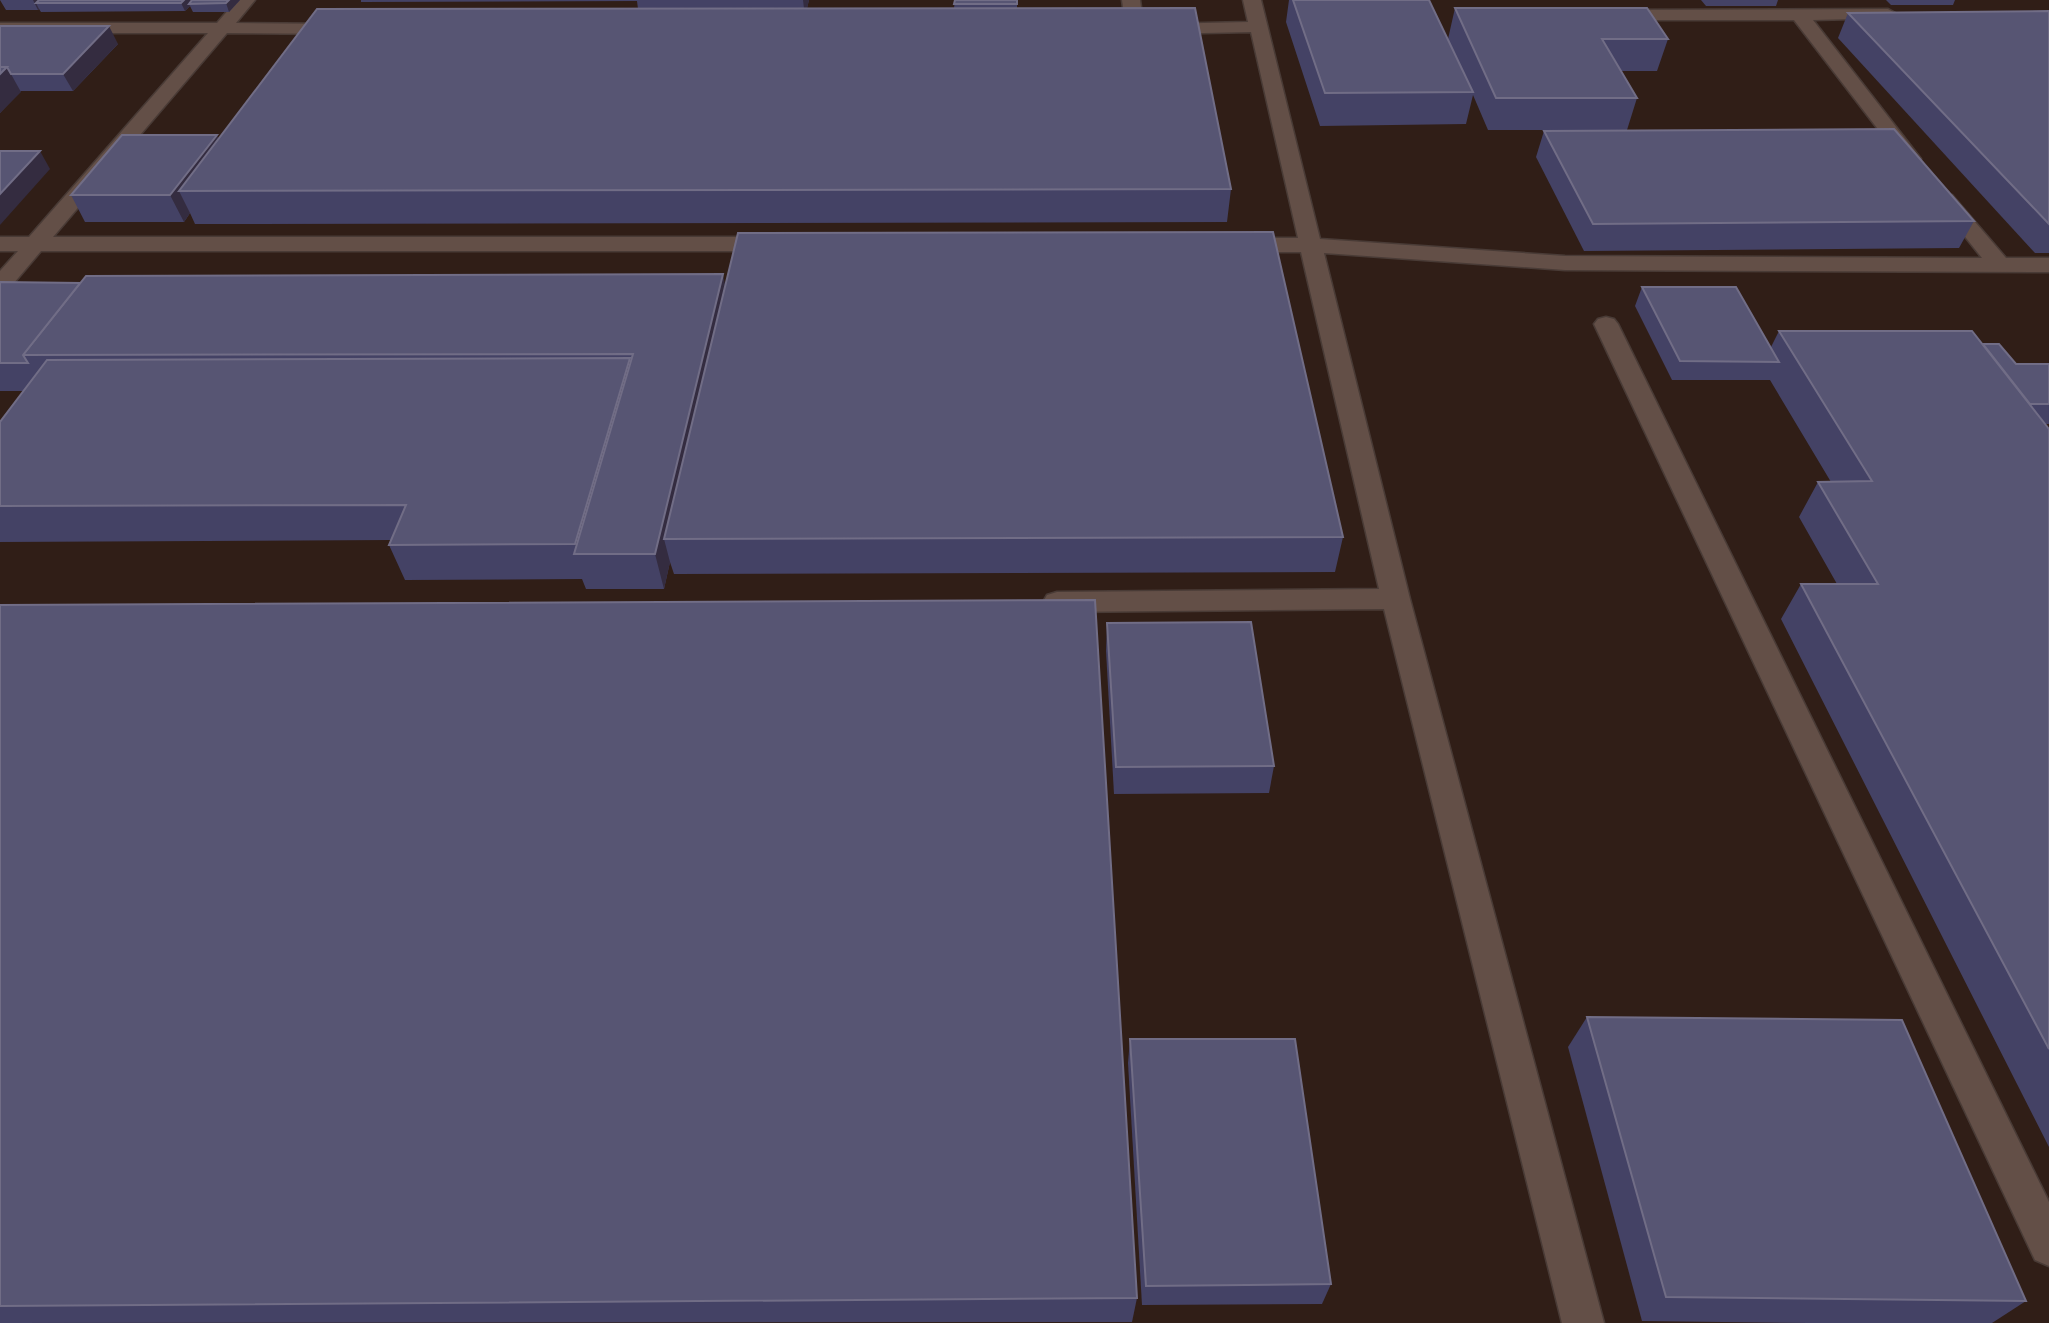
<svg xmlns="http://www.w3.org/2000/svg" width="2049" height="1323" font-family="'Times New Roman',serif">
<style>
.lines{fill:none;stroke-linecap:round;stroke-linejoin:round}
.lane-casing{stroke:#493b36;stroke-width:3}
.lane{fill:#634f47;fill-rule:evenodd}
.wall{fill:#444265}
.shaded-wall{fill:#342c40}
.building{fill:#575573;stroke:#716d86;stroke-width:2}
</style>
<rect width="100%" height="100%" fill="#301e17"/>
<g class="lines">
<!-- lane casing -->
<g class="lane-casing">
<g id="lane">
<polygon points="237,0 255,0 236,23 343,24 352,29 343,34 227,33 53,237 775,237 783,239 786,244 783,249 775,251 41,251 8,290 0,292 0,271 18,251 0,251 0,237 29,237 208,33 0,33 0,23 217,23"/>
<polygon points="1122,0 1140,0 1144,29 1141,33 1135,34 1126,29"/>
<polygon points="1243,0 1261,0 1320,239 1565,256 1982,258 1935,199 1938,195 1952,195 2006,258 2049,258 2049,272 1565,270 1324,253 1410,599 1604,1323 1562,1323 1384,609 1057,612 1047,609 1043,602 1047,595 1057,592 1379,589 1301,252 1234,252 1226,250 1223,245 1226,240 1234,238 1298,238 1251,32 1159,34 1150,29 1159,24 1248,22"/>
<polygon points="1888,9 1897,14 1894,18 1813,20 1921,159 1918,163 1904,163 1794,20 1612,20 1603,15 1612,10"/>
<polygon points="1606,317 1614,319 1618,324 2049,1202 2049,1266 2035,1260 1594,324 1598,319"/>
</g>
</g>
<!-- lane -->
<use href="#lane" class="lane"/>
</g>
<!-- wall -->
<g class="wall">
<polygon points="0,0 240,0 229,12 193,12 190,6 185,11 41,12 39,9 38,10 6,10"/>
<polygon points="361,0 809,0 807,8 954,8 955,0 1017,0 1017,8 1231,189 1227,222 195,224 190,213 184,222 85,222 71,195 218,139 638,9 637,1 361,2"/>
<polygon points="1289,0 1429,0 1448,39 1455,8 1668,39 1657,71 1621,71 1637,98 1627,130 1488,130 1473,95 1466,124 1320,126 1286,22"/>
<polygon points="1701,0 1778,0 1776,6 1706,6"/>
<polygon points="1886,0 1955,0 1953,5 1891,5"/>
<polygon points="2049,11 2049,253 2035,253 1838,38 1848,13"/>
<polygon points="0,26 118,44 73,91 21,91 0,113"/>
<polygon points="1544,131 1974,221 1959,248 1584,251 1536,157"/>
<polygon points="0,282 725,285 1343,537 1335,572 674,574 670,562 664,589 586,589 582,579 405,580 389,545 391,540 0,542 0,422 24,391 0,391"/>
<polygon points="1642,287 1771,347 1779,331 1983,344 2016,364 2049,364 2049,424 2045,424 2049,429 2049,1147 1781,619 1801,584 1837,584 1799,517 1818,482 1831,482 1770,380 1672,380 1635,306"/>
<polygon points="0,605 1137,1298 1132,1322 0,1323"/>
<polygon points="1107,623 1274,766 1269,793 1114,794 1106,651"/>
<polygon points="1587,1017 2026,1301 1992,1323 1809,1323 1642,1321 1568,1047"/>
<polygon points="1130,1039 1331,1284 1322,1304 1142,1305 1128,1063"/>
</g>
<!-- shaded-wall -->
<g class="shaded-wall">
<polygon points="33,0 49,0 36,3 39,9 38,10"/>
<polygon points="184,0 195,0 189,4 190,6 185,11 181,3"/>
<polygon points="229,0 240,0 229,12 226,3"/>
<polygon points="803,0 809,0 805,17"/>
<polygon points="109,26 118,44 73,91 63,74"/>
<polygon points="7,67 21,92 0,113 0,74"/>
<polygon points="217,135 228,161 179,191 190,213 184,222 170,195"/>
<polygon points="40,151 50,169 0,225 0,194"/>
<polygon points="723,274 730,309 664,539 670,562 664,589 655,554"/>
<polygon points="630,358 639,393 579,554 575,544"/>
</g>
<!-- building -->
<g class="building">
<polygon points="39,0 184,0 181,3 36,3"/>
<polygon points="192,0 229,0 226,3 189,4"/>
<polygon points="955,0 1017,0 1017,4 954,4"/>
<polygon points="1293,0 1429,0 1473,92 1325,93"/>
<polygon points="1195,8 1231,189 179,191 317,9"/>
<polygon points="1455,8 1647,8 1668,39 1602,39 1637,98 1496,98"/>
<polygon points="2049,11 2049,224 1848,13"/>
<polygon points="0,26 109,26 63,74 11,74 7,67 0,67"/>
<polygon points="0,67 7,67 0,74"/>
<polygon points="1894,129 1974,221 1593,224 1544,131"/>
<polygon points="122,135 217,135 170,195 71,195"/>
<polygon points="0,151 40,151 0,194"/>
<polygon points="1273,232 1343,537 664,539 738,233"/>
<polygon points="723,274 655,554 574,554 633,354 23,355 86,276"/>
<polygon points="0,282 80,283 23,355 28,363 0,363"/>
<polygon points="1642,287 1736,287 1779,362 1680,361"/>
<polygon points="1779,331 1972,331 2049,429 2049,1049 1801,584 1878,584 1818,482 1872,481"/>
<polygon points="1983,344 1999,344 2016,364 2049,364 2049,404 2030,404"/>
<polygon points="630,358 575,544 389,545 406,505 0,506 0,422 47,360"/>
<polygon points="1095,600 1137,1298 0,1306 0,605"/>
<polygon points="1251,622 1274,766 1116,767 1107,623"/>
<polygon points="1587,1017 1902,1020 2026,1301 1666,1297"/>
<polygon points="1130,1039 1295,1039 1331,1284 1146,1286"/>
</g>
</svg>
